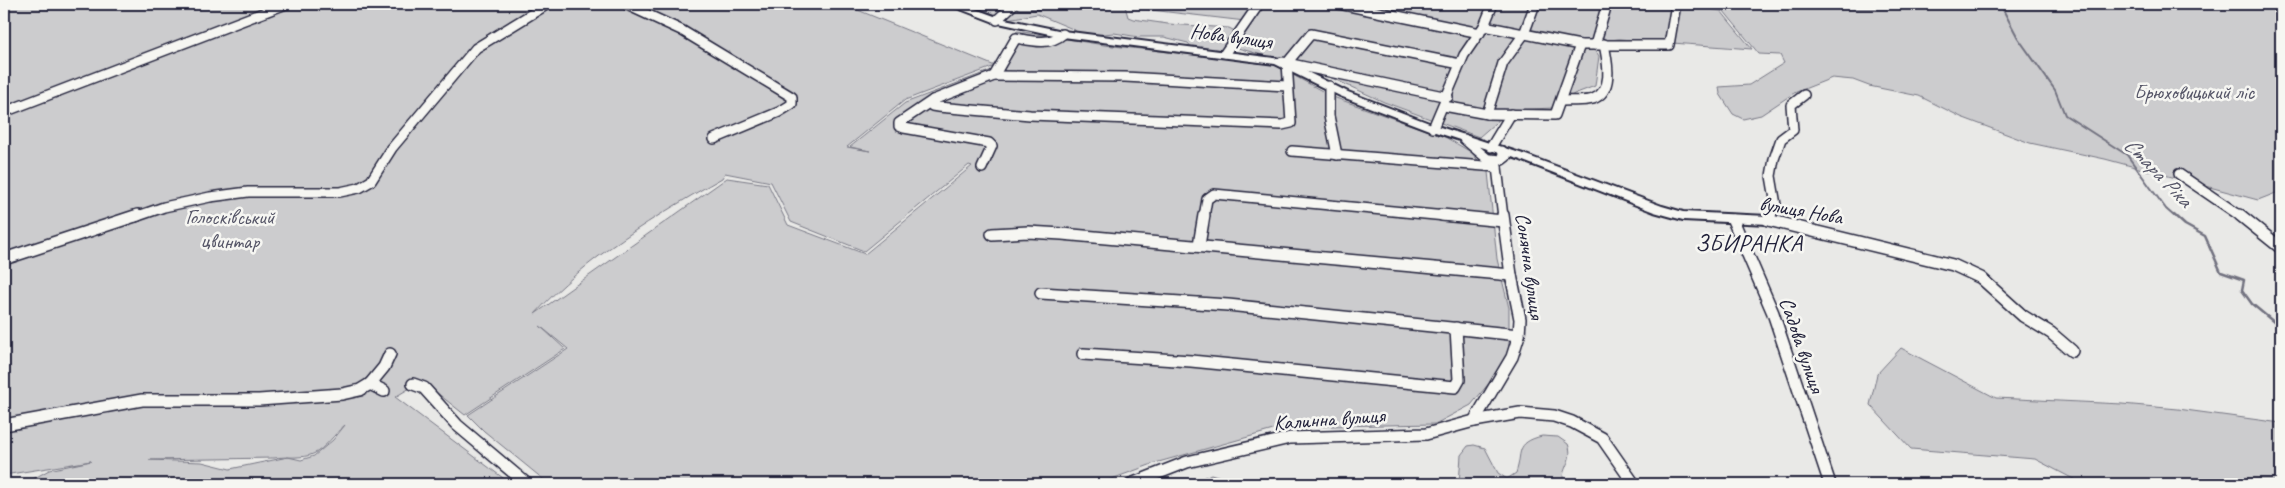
<svg xmlns="http://www.w3.org/2000/svg" width="2285" height="488" font-family="Caveat,sans-serif">
<style>
.green{fill:#ccccce;stroke:#777784;fill-rule:evenodd}
.lines{fill:none;stroke-linecap:round;stroke-linejoin:round}
.stream-far1{stroke:#71717f;stroke-width:2}
.stream{stroke:#71717f;stroke-width:2.5}
.minor-far1-casing{stroke:#22223b;stroke-width:12}
.minor-casing{stroke:#22223b;stroke-width:14}
.tertiary-casing{stroke:#22223b;stroke-width:4}
.minor-far1{stroke:#f6f6f2;stroke-width:9}
.minor{stroke:#f6f6f2;stroke-width:11}
.tertiary{fill:#f6f6f2;fill-rule:evenodd}
.labels{text-anchor:middle;dominant-baseline:central;stroke-width:5;stroke-linejoin:round;paint-order:stroke}
.street-label{font-size:21px;fill:#22223b;stroke:#f6f6f2}
.park-label{font-size:21px;fill:#555567;stroke:#f6f6f2}
.water-label{font-size:22px;font-style:italic;fill:#565668;stroke:#f6f6f2}
.quarter-label{font-size:24px;letter-spacing:1px;fill:#22223b;stroke:#f6f6f2}
</style>
<rect width="100%" height="100%" fill="#e9e9e7"/>
<filter id="ink" filterUnits="userSpaceOnUse"><feTurbulence type="fractalNoise" baseFrequency=".02" numOctaves="2"/><feDisplacementMap in="SourceGraphic" scale="10" xChannelSelector="R" yChannelSelector="G"/><feConvolveMatrix kernelMatrix="1 2 1 2 8 2 1 2 1" color-interpolation-filters="sRGB"/></filter>
<g filter="url(#ink)">
<!-- green -->
<g class="green">
<path d="M 4,4 L 843,4 L 995,66 L 905,100 L 847,147 L 870,151 L 850,147 L 905,103 L 997,68 L 1017,31 L 1104,45 L 1271,63 L 1333,97 L 1445,137 L 1471,152 L 1488,172 L 1497,259 L 1509,308 L 1509,359 L 1471,405 L 1435,424 L 1284,427 L 1155,463 L 1098,484 L 781,484 L 762,482 L 756,484 L 549,484 L 484,431 L 468,415 L 568,349 L 540,326 L 565,349 L 465,415 L 422,381 L 395,397 L 511,484 L 24,484 L 49,470 L 91,461 L 4,475 ZM 969,165 L 972,166 L 865,254 L 788,225 L 768,184 L 727,178 L 535,314 C 585,258 657,215 722,178 L 725,173 L 771,182 L 791,222 L 864,251 ZM 345,425 L 333,440 L 314,456 L 301,460 L 288,457 L 230,469 L 202,462 L 149,460 L 274,458 C 286,456 302,459 313,454 C 324,450 336,432 345,425 Z"/>
<polygon points="967,4 1117,4 1125,6 1128,17 1133,19 1168,24 1229,28 1235,31 1222,51 1218,51 1192,48 1188,43 1164,37 1139,37 1114,33 1094,35 1076,34 1075,30 1037,14 1007,19"/>
<polygon points="1127,4 1678,4 1721,11 1752,49 1619,39 1590,42 1599,56 1595,86 1574,94 1553,108 1510,110 1479,137 1384,102 1312,69 1234,47 1245,21 1134,8"/>
<polygon points="1713,4 1772,4 1779,8 1913,8 1917,4 2281,4 2281,191 2258,200 2105,159 2030,143 1961,117 1919,96 1869,86 1853,80 1832,78 1794,93 1761,115 1743,119 1733,114 1720,94 1719,87 1749,85 1784,63 1780,55 1759,54 1719,5"/>
<polygon points="1901,348 1996,398 2122,404 2178,409 2281,423 2281,484 2083,484 2035,459 1911,449 1870,405 1877,374"/>
<path d="M 1542,436 L 1558,437 L 1568,444 C 1575,461 1559,469 1564,484 L 1459,484 L 1461,455 L 1468,446 L 1474,445 L 1485,448 L 1498,473 L 1507,479 L 1516,473 C 1523,453 1514,443 1542,436 Z"/>
<polygon points="1211,474 1243,484 1202,484 1202,478"/>
</g>
<g class="lines">
<!-- stream-far1 -->
<polyline class="stream-far1" points="2000,4 2018,38 2055,90 2065,115 2127,155 2166,209 2175,217"/>
<!-- stream -->
<polyline class="stream" points="2174,215 2185,225 2205,236 2221,272 2244,280 2242,290 2252,304 2281,328"/>
<!-- minor-far1 casing -->
<g class="minor-far1-casing">
<g id="minor-far1">
<polyline points="1020,4 1038,4"/>
<polyline points="1339,4 1480,33"/>
<polyline points="627,5 681,30 792,97 792,104 779,112 714,139"/>
<polyline points="997,20 1014,4"/>
<polyline points="1484,26 1580,45 1669,45 1676,4"/>
<polyline points="1595,45 1607,4"/>
<polyline points="1225,53 1259,4"/>
<polyline points="1282,62 1448,97"/>
<polyline points="994,76 1125,77 1287,86"/>
<polyline points="1329,86 1329,116 1337,155"/>
<polyline points="933,100 932,106 938,107 1030,115 1282,125 1291,123 1287,63 1311,34 1460,64"/>
<path d="M 1561,101 C 1572,100 1583,102 1593,99 C 1615,91 1607,60 1604,44"/>
<polyline points="1444,106 1487,114 1555,115 1580,45"/>
<polyline points="4,112 286,4"/>
<polyline points="1487,114 1503,63 1524,34 1535,4"/>
<polyline points="1433,128 1464,55 1484,26 1493,4"/>
<polyline points="1464,139 1497,167 1503,217"/>
<polyline points="1491,147 1511,114"/>
<polyline points="1292,151 1497,167"/>
<polyline points="1490,159 1502,160 1506,157 1502,151"/>
<path d="M 982,168 L 992,146 L 989,143 L 904,128 L 899,126 L 899,123 L 933,100 L 994,76 L 1016,38 C 1032,41 1049,46 1063,34"/>
<polyline points="2179,174 2242,217"/>
<polyline points="135,217 164,207 210,197 248,192 340,192 359,188 371,181 392,148 476,48 548,4"/>
<polyline points="1204,217 1207,199 1214,194 1456,217"/>
<polyline points="1770,217 1776,205 1771,176 1774,159 1781,139 1793,130 1791,105 1804,95"/>
</g>
</g>
<!-- minor casing -->
<g class="minor-casing">
<g id="minor">
<polyline points="1442,215 1503,221"/>
<polyline points="1770,215 1768,220 1953,265 1981,278 2023,316 2051,333 2072,351"/>
<polyline points="2240,215 2281,248"/>
<polyline points="1733,220 1773,313 1830,484"/>
<polyline points="992,234 1028,232 1062,234 1511,275"/>
<polyline points="1199,245 1204,215"/>
<polyline points="4,259 138,215"/>
<polyline points="1041,293 1228,305 1519,335"/>
<polyline points="1083,354 1191,361 1455,387 1459,380 1456,328"/>
<polyline points="370,384 384,391"/>
<polyline points="413,384 424,388 457,425 527,484"/>
<polyline points="1474,421 1512,357 1519,335 1520,319 1511,275 1503,215"/>
<polyline points="4,425 142,400 259,400 342,394 360,390 370,384 384,367 390,354"/>
<polyline points="1131,484 1187,462 1290,438 1426,434 1474,421 1520,413 1554,416 1572,422 1602,438 1634,484"/>
</g>
</g>
<!-- tertiary casing -->
<g class="tertiary-casing">
<polygon id="tertiary" points="947,4 961,4 1000,18 1063,31 1281,59 1348,92 1437,126 1526,155 1662,206 1683,212 1768,216 1774,220 1768,224 1683,220 1654,212 1518,159 1429,130 1340,96 1275,64 1063,37 994,22"/>
</g>
<!-- minor-far1 -->
<use href="#minor-far1" class="minor-far1"/>
<!-- minor -->
<use href="#minor" class="minor"/>
<!-- tertiary -->
<use href="#tertiary" class="tertiary"/>
</g>
</g>
<g class="labels">
<!-- street labels -->
<g class="street-label">
<text transform="translate(1231 36) rotate(8)">Нова вулиця</text>
<text transform="translate(1801 210) rotate(10)">вулиця Нова</text>
<text transform="translate(1530 266) rotate(82)">Сонячна вулиця</text>
<text transform="translate(1802 345) rotate(71)">Садова вулиця</text>
<text transform="translate(1329 419) rotate(-4)">Калинна вулиця</text>
</g>
<!-- park labels -->
<g class="park-label">
<text x="2194" y="92">Брюховицький ліс</text>
<text x="230" y="217">Голосківський<tspan x="230" dy="24">цвинтар</tspan></text>
</g>
<!-- water labels -->
<g class="water-label">
<text transform="translate(2158 172) rotate(46)">Стара Ріка</text>
</g>
<!-- quarter labels -->
<g class="quarter-label">
<text x="1749" y="243">ЗБИРАНКА</text>
</g>
</g>
<!-- margin -->
<rect width="2285" height="488" fill="none" stroke="#f6f6f2" stroke-width="20"/>
<rect x="10" y="10" width="2265" height="468" fill="none" stroke="#22223b" stroke-width="2" filter="url(#ink)"/>
</svg>
